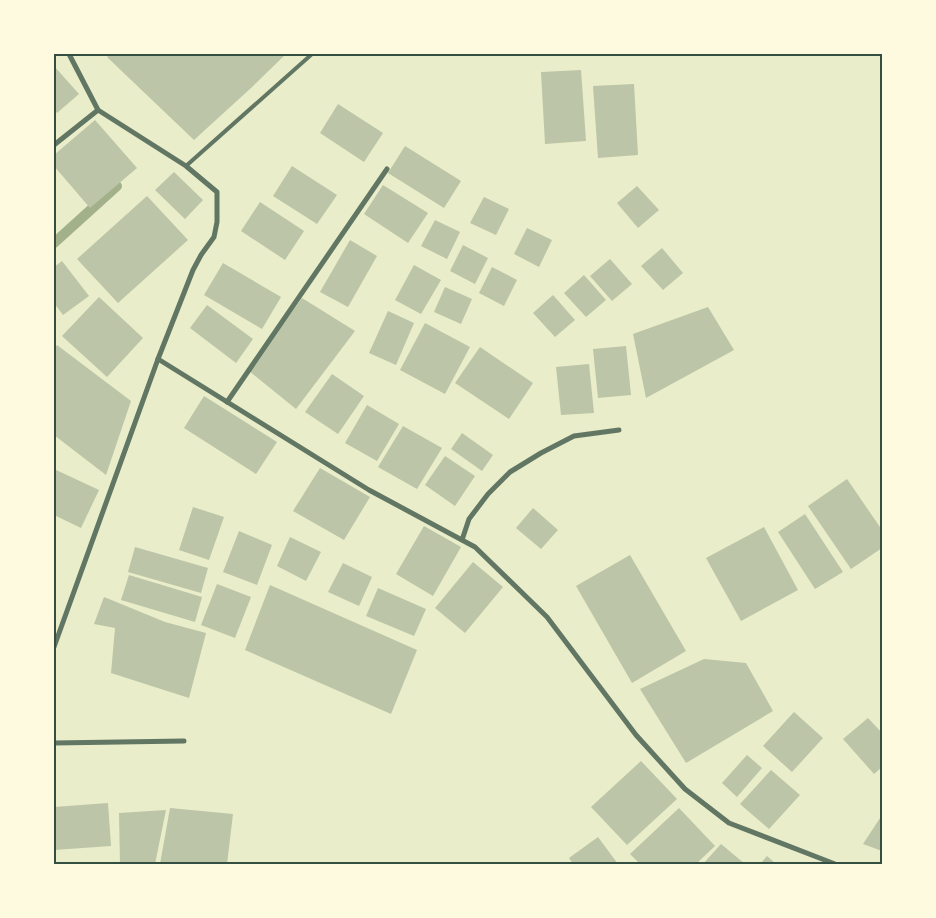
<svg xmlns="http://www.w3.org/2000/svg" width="936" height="918" font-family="Barlow,sans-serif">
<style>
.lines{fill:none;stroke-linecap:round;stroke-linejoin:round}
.stream{stroke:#a3b18a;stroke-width:10}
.building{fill:#bcc5a7}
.service{stroke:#617663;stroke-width:4}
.minor{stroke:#617663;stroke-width:5}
.neatline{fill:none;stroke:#344e41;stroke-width:2}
</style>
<rect width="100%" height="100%" fill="#e9edc9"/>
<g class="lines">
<!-- stream -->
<polyline class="stream" points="54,243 117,186"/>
</g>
<!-- building -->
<g class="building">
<polygon points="110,54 286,54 251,88 194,140 107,57"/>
<polygon points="54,66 79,94 57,113 54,110"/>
<polygon points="581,70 586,141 545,144 541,72"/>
<polygon points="634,84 638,155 598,158 593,86"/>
<polygon points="338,104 383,133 364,162 320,133"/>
<polygon points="95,120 137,168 90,208 54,166 54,155"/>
<polygon points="405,146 461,181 444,208 388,173"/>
<polygon points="292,166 337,195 317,224 273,196"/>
<polygon points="174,172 203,200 185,219 155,190"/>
<polygon points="383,185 428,213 408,243 364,214"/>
<polygon points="637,186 659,210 638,228 617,203"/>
<polygon points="147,196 188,240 118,303 77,259"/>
<polygon points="484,197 509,209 496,235 470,223"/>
<polygon points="260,202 304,231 285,260 241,231"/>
<polygon points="435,220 460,232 447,259 421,246"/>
<polygon points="527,228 552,240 539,267 514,254"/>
<polygon points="350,240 377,256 348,307 320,292"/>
<polygon points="463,245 488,258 475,284 450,271"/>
<polygon points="662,248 683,273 663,290 641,266"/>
<polygon points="610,259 632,284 612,301 590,276"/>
<polygon points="62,261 89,296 63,315 54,303 54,267"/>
<polygon points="223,263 281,297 262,329 204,295"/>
<polygon points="414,265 441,280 421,314 395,300"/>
<polygon points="492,267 517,280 504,306 479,293"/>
<polygon points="584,275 606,300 586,317 564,293"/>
<polygon points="445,287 472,299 461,324 434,312"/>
<polygon points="553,295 575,320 555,337 533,313"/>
<polygon points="99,297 143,338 107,377 62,336"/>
<polygon points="302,298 355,331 296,409 249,371"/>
<polygon points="207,305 253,339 236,363 190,328"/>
<polygon points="708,307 734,350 646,398 633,334"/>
<polygon points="388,311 414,323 396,365 369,353"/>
<polygon points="425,323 470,347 445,394 400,370"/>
<polygon points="57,345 131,401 106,475 54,435 54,349"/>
<polygon points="626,346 631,395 598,398 593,349"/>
<polygon points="480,347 533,383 509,419 455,383"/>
<polygon points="589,364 594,413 561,415 556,367"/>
<polygon points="332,374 364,396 338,434 305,412"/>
<polygon points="204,396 277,442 256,474 184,428"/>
<polygon points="367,405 399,424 377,461 345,443"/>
<polygon points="403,426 442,448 417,489 378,467"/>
<polygon points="462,433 493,455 482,471 451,449"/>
<polygon points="445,456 475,476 455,506 425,485"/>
<polygon points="320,468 370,497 344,540 293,511"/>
<polygon points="54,469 99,490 81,528 54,515"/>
<polygon points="847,479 882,530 882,548 851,569 808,506"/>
<polygon points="193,507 224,517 209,560 179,550"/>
<polygon points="533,508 558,530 541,549 516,528"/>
<polygon points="805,514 843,572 815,589 778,532"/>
<polygon points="424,526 461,547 433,596 396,574"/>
<polygon points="764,527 798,590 741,621 706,558"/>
<polygon points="239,531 272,545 257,585 223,572"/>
<polygon points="290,537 321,552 306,581 277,566"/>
<polygon points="135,547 208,568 201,593 128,572"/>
<polygon points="630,555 686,651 632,683 576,586"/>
<polygon points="473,562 503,587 465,633 435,608"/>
<polygon points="343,563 372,577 359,606 328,592"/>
<polygon points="129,575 202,597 195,622 121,600"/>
<polygon points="217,584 251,597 235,638 201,625"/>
<polygon points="270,585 417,650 391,714 245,650"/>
<polygon points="378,588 426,609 414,636 366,616"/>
<polygon points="104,597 165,622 206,633 189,698 111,673 115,628 94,624"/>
<polygon points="704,659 746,663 773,711 686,763 640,689"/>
<polygon points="794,712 823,738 792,772 763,746"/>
<polygon points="868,718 882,733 882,767 874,774 843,739"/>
<polygon points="747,755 762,768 737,797 722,783"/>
<polygon points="641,761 677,799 627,845 591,807"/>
<polygon points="771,770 800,795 769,829 740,804"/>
<polygon points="108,803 111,846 54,850 54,807"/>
<polygon points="170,808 233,814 227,864 160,864"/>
<polygon points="679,808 715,846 696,864 640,864 630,854"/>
<polygon points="166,810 155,864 120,864 119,813"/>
<polygon points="882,815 882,851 863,844"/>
<polygon points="598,837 618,864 573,864 569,858"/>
<polygon points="721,844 745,864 703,864"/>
<polygon points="767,856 776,864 760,864"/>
</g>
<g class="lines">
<!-- service -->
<polyline class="service" points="186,166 312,54"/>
<!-- minor -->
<g class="minor">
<polyline points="54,145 98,110"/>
<polyline points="158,359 369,490 475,547 547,617 636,735 685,789 729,823 835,864"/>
<polyline points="227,402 387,169"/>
<polyline points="462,540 469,519 488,494 510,472 541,453 574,436 619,430"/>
<polyline points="54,647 158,359 193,270 201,255 214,237 217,222 217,192 186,166 98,110 69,54"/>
<polyline points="54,743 184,741"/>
</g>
</g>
<!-- border -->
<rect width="936" height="918" fill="none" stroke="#fefae0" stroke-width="110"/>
<rect x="55" y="55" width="826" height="808" class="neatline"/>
</svg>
